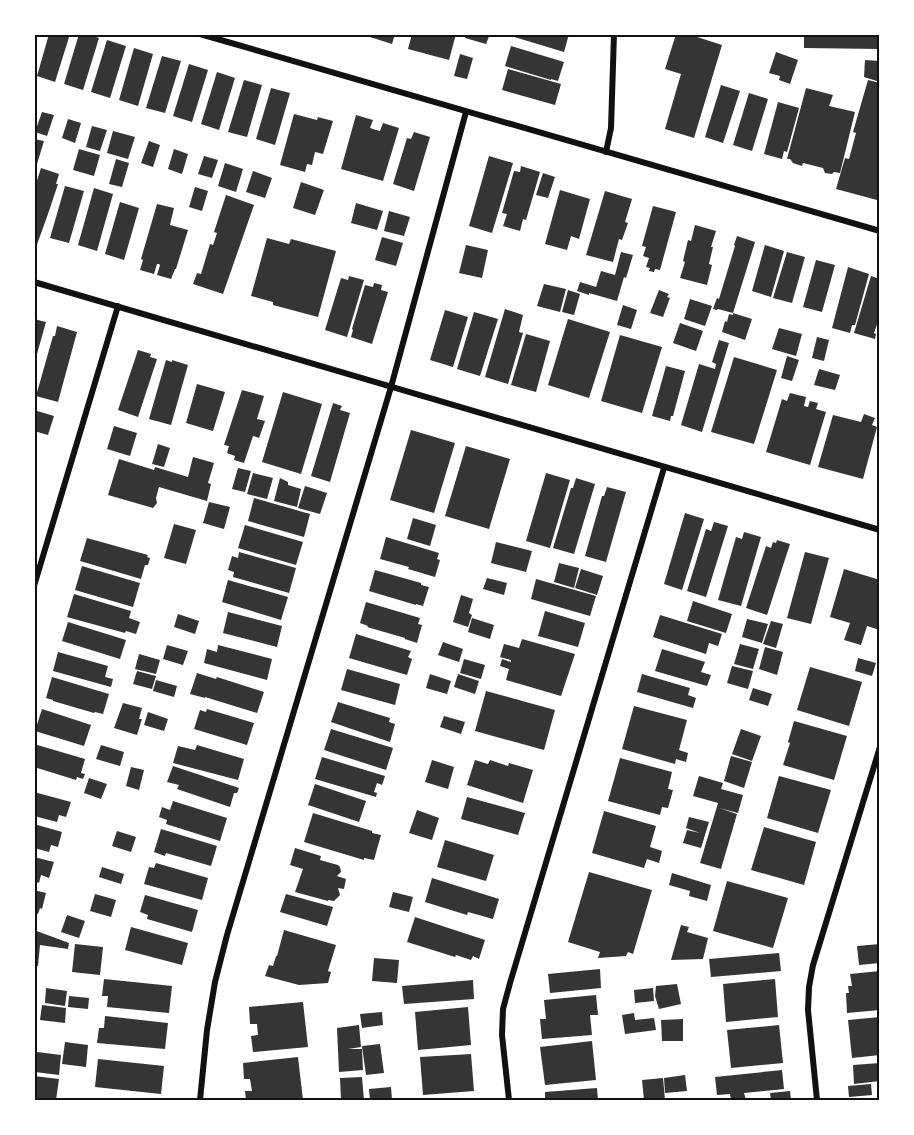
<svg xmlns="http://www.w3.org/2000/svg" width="914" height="1135" font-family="'Fira Sans Condensed',sans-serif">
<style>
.building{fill:#353535}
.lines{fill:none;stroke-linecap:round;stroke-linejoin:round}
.minor{stroke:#111;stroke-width:6}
.neatline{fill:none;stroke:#111;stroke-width:2}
</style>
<rect width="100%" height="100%" fill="#fff"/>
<!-- building -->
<g class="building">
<polygon points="49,34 70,34 55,82 37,76"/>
<polygon points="79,34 87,34 99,38 83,90 64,84"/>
<polygon points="371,34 395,34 392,44 370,37"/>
<polygon points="412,34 456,34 449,60 408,49"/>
<polygon points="466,34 490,34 486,44 465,38"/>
<polygon points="512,34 569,34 564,52 511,36"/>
<polygon points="676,34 688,34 722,45 694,138 665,129 681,74 665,69"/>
<polygon points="804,34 880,34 880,49 804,48"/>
<polygon points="107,40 126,46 110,98 91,92"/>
<polygon points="511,46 564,62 558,81 551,79 551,80 505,66"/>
<polygon points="134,48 153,54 138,106 119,100"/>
<polygon points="776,52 798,60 790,84 779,80 780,76 769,73"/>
<polygon points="460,54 473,58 467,79 454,76"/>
<polygon points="162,56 181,61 165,113 146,108"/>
<polygon points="865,60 880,61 880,82 864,77"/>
<polygon points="189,64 208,70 192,122 173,116"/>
<polygon points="508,69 561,84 555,105 502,90"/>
<polygon points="217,72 235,78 219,130 201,124"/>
<polygon points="244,80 262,85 247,137 228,132"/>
<polygon points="868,80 880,83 880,199 877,200 836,189 845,158 849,159 856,133 853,132"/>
<polygon points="721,85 740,91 723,143 705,137"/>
<polygon points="271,88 290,93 275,145 256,139"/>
<polygon points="806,88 833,95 829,106 855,112 840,173 834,172 832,174 825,173 823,168 803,163 802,166 793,163 790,159 787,159"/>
<polygon points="749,93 768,99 752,151 733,145"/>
<polygon points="778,102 799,108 787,152 784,151 782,159 764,154"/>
<polygon points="42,112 54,115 47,136 35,132"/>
<polygon points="294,114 317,120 318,117 333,121 323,154 315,152 312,165 307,164 305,172 280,165"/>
<polygon points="356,115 373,120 370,128 376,130 380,131 383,123 399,128 383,181 341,169"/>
<polygon points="68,119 81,123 75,143 62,138"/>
<polygon points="92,126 107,130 100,151 86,147"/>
<polygon points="113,131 135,137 128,159 107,153"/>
<polygon points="414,132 430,137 414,191 393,184 407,138 411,139"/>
<polygon points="34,139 44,141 37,164 34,164"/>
<polygon points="149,141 160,145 153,167 141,163"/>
<polygon points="79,149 100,155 94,176 73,170"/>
<polygon points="174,149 188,154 182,174 168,169"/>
<polygon points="204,156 218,160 212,178 198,174"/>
<polygon points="489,156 513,163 492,233 469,226"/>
<polygon points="116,159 129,163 122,187 109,184"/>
<polygon points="225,163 243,169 236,192 218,186"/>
<polygon points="521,166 540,172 526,220 523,219 520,231 503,226 507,214 502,213 514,171 520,172"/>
<polygon points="41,168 59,174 56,184 58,184 48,214 35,250 34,190"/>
<polygon points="253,171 272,178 265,198 246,192"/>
<polygon points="543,173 555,177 548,198 536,195"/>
<polygon points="301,182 324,190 315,215 293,208"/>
<polygon points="65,186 84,191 69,243 50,238"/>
<polygon points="195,187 208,191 202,211 189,207"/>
<polygon points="94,188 113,194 97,251 78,245"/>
<polygon points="560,190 590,199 579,239 571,236 567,250 545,244"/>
<polygon points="605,191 632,199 625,222 628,223 622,240 619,239 613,262 586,255"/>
<polygon points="226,195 254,205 223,294 193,284 197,273 201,274 210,244 213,245 217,233 214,232"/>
<polygon points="120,202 139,208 124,260 105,254"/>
<polygon points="356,203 383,211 377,230 351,223"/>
<polygon points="157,204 174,208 170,225 188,230 176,269 175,269 171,279 157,275 160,265 159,264 157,264 154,274 140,270 143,260 141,259"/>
<polygon points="653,206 676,212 660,270 655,269 654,272 649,271 650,268 646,267 649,258 643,256 646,247 642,246"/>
<polygon points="389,211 410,217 404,236 384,231"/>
<polygon points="695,225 716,231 711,247 713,247 709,264 712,265 707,285 680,278 685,262 683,261 688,240 691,241"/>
<polygon points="737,236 755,242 733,313 718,309 717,310 713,309 717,298 719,299 735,246 734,245"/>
<polygon points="382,237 403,243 396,266 375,260"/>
<polygon points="267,238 289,244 291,239 336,251 318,317 273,305 273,302 251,296"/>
<polygon points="466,245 488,250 482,278 459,273"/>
<polygon points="765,245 784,251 771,297 752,291"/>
<polygon points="621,252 633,255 626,278 624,277 617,301 589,293 589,295 577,291 580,282 596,287 601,271 615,275"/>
<polygon points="787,252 805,257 792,303 773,298"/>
<polygon points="816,260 835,265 822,312 803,307"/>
<polygon points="848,267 869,274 855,325 852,325 850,333 832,328"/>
<polygon points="349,276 364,280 347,337 325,330 341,278 348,280"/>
<polygon points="871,276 880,279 880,316 874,333 876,334 875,339 854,333"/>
<polygon points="374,283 382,285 381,290 388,292 372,344 351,337 353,330 352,329 365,285 373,287"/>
<polygon points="544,284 566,289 560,312 537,306"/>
<polygon points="568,290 580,294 574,315 562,312"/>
<polygon points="659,290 669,294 667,297 670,298 663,317 650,313"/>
<polygon points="690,299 712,306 705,326 684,319"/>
<polygon points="623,305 637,310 631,329 617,325"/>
<polygon points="505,309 523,315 519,332 523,333 508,384 485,377"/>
<polygon points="445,310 468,317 453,367 430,360"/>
<polygon points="474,312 498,319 480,376 457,369"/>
<polygon points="733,313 752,319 745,340 722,332 725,321 727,322 729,314 733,315"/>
<polygon points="34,319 46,322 35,361 34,361"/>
<polygon points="568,319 610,332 589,398 548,385"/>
<polygon points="680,323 703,331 696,351 673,343"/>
<polygon points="57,326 77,332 58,402 36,396 53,336 55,336"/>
<polygon points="779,328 802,334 796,356 772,349"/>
<polygon points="526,334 550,341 536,392 511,385"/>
<polygon points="620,335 662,347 642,413 601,401"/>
<polygon points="817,337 829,340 824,361 812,358"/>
<polygon points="719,340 729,343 702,432 681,425 699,364 715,369 716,364 712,362"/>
<polygon points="138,350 151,354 150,357 157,359 138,417 118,410"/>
<polygon points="787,356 799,360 792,381 781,378"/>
<polygon points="734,357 777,370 754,444 711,432"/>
<polygon points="166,360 172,362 172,360 188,365 171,425 149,419"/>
<polygon points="666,366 685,371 673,416 671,416 670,421 652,416"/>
<polygon points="819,369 840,375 835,390 814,385"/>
<polygon points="197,384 225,392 213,431 186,423"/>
<polygon points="242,390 264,396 257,419 265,421 259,438 253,436 244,463 234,460 235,456 227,453 229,446 224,445"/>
<polygon points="283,392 322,404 301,474 262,462"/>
<polygon points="790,393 806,397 804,406 808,407 810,401 818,403 816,409 826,412 810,465 766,452 782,399 787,401"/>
<polygon points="333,403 342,406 340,410 350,413 330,482 311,476"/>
<polygon points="34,410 54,416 48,435 34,431"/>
<polygon points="864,414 875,418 872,425 877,427 863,479 818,467 833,415 861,422"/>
<polygon points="114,426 137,433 130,456 107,449"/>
<polygon points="411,430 455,443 434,513 390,500"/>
<polygon points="158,444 170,448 164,467 152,464"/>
<polygon points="466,446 510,459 489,529 445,516"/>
<polygon points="193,457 214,463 208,483 211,484 207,501 159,487 156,498 157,503 153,508 108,495 119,459 154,470 155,467 188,477"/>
<polygon points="238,468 251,471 245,492 232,489"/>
<polygon points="253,473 273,478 267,499 247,494"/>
<polygon points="546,473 570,480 550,548 526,541"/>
<polygon points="280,478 288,482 288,485 301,489 297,507 274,501"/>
<polygon points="576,478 595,484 574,554 553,548 571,488 573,488"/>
<polygon points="305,486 327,493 320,514 298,508"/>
<polygon points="607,487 626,492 606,562 585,556 602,496 604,496"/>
<polygon points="254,498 310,514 304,537 248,521"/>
<polygon points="209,502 230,507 224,529 203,523"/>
<polygon points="685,513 704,519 682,590 664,584"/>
<polygon points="413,518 436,525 430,546 407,539"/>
<polygon points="714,522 728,526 706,597 687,591 706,529 711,531"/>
<polygon points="174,524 196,530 186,564 164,558"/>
<polygon points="245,525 303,542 296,565 238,548"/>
<polygon points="744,532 761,537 741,606 718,600 736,537 742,539"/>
<polygon points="386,537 439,553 437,559 440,560 435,577 408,569 409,567 380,559"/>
<polygon points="87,538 148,555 147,557 150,558 148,565 145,565 141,579 80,561"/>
<polygon points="777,540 790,544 767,615 746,608 766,546 771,548 773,542 776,543"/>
<polygon points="496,542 532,551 526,572 491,563"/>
<polygon points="239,552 296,568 289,593 233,577 234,572 228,570 232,556 238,558"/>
<polygon points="805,552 829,558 811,624 787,618"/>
<polygon points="559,563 579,568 574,588 554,582"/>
<polygon points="82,566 140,583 133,607 75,590"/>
<polygon points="581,569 603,576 597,595 575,588"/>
<polygon points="844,569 880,580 880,630 867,626 861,645 844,640 850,623 830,617"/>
<polygon points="375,570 421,583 421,585 429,587 423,606 416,604 416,605 369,591"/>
<polygon points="487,578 507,583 504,595 483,589"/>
<polygon points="536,579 596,596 590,616 531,599"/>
<polygon points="228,580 288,597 281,620 222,602"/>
<polygon points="74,594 131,611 129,618 140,622 136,634 126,631 125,633 67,617"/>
<polygon points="461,595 473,599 469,613 472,615 468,627 453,622"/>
<polygon points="693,601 732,614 726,633 687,621"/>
<polygon points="366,602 420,618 418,624 422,625 417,643 405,639 405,638 367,627 368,626 360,623"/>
<polygon points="545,611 585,623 578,647 538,636"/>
<polygon points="228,612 282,626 277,647 223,633"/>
<polygon points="178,614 199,621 195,634 174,627"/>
<polygon points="660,615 722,634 718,646 709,643 706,654 653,637"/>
<polygon points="472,618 494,625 490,639 468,632"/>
<polygon points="747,619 768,624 762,643 742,637"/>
<polygon points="771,621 783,624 776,648 763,644"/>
<polygon points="68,622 126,640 120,659 62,641"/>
<polygon points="356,634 411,651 408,657 412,659 407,675 349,658"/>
<polygon points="522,639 575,654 561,696 506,680 509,669 500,666 502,659 511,662 511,660 500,657 504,644 519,648"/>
<polygon points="443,642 463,649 459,662 438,655"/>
<polygon points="740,644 759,649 753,669 734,664"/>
<polygon points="167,645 188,651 183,665 163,659"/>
<polygon points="218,645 272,659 267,680 204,663 207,649 217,652"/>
<polygon points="765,647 783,652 777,675 759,669"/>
<polygon points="662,649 705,662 701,672 711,675 707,686 655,671"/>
<polygon points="58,652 108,666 105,677 113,679 111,687 53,671"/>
<polygon points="139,654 160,660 156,674 135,669"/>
<polygon points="858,658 876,663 872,676 855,671"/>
<polygon points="464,659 485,665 481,679 460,673"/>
<polygon points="732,666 753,671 748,689 727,683"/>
<polygon points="810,667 862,682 849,726 797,710"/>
<polygon points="347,669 400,684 395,705 341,690"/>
<polygon points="137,671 156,676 152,689 133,684"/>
<polygon points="197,673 216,679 217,677 264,692 257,713 205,697 205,698 190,694"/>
<polygon points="430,674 451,681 447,694 426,688"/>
<polygon points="458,674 479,681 475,694 454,687"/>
<polygon points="642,674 690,688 688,695 696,698 693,708 637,692"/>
<polygon points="52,677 109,694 103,714 95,712 94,713 53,701 53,700 46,698"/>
<polygon points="156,680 177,686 174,697 153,691"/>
<polygon points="753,688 772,694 768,706 749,700"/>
<polygon points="486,691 555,710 544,750 475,731"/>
<polygon points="338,702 390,718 389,722 395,724 390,742 331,722"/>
<polygon points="123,703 142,708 139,719 142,719 137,735 114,728"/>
<polygon points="634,706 687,720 679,750 688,753 686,762 676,759 675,764 622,749"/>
<polygon points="42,709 91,725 84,746 35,731"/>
<polygon points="207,709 254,723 247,745 194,729 200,710 206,712"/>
<polygon points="148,712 168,719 164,731 144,725"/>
<polygon points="444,716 465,722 461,734 440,727"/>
<polygon points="794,721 847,736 834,780 783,765 790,743 788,742"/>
<polygon points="331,729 393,748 386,770 324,750"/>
<polygon points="741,729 761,736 752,761 732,754"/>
<polygon points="34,744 85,759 81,773 85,774 83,779 77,777 76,780 34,767"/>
<polygon points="101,745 124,752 120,766 96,759"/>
<polygon points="197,745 244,759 238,780 173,763 178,746 195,750"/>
<polygon points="731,756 752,762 744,788 724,781"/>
<polygon points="322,757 385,776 382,785 377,783 374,792 377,793 376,797 315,779"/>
<polygon points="620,758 672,772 668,789 673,790 668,808 662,807 660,815 608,801"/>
<polygon points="432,760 454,767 448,789 425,782"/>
<polygon points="475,760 488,764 490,760 508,766 509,763 533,770 523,803 467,785"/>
<polygon points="173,766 239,788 237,793 234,793 230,807 177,789 179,785 167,782"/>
<polygon points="131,767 144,770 139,790 126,786"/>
<polygon points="699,776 723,783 721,789 743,795 738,813 719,808 737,814 721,869 700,863 718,803 693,796"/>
<polygon points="779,776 831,790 818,833 767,818"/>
<polygon points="89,778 107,784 101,799 84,793"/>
<polygon points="315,784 366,801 359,822 308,805"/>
<polygon points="34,792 71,802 66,817 59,815 57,822 34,816"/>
<polygon points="467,797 525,813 518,835 461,819"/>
<polygon points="173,801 227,818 220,841 166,824 167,820 159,817 162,807 170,810"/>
<polygon points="417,810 439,818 432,840 409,833"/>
<polygon points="604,811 656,826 650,847 662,851 659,863 647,859 644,868 592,853"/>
<polygon points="313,813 372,831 372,833 381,835 374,860 364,858 364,860 304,842"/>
<polygon points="689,817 709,822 701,848 683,843 687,830 700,833 686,828"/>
<polygon points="34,824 62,832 58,847 51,845 49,852 34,848"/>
<polygon points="764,827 816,842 804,885 751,870"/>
<polygon points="161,829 217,846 211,866 166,853 165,856 154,852"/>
<polygon points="117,831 136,837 131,852 112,846"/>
<polygon points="445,840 494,855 486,881 437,867"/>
<polygon points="295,848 321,856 320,860 338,865 340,867 341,872 337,876 346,879 344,889 338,888 340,895 334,901 328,900 328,901 295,892 303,869 290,865"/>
<polygon points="34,857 54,862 49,878 41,875 39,883 34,881"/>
<polygon points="156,863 208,878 202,900 144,884 149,867 154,868"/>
<polygon points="102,867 124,874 121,884 99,877"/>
<polygon points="589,872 652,890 633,954 628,952 626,956 598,958 600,952 568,942"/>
<polygon points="672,873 711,885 707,901 689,896 690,891 669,885"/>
<polygon points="432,878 499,899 493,919 468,912 467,915 425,902"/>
<polygon points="727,881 788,898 773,948 713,931"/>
<polygon points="34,890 46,893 42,909 40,908 38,914 34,913"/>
<polygon points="393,892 413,897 409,912 389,907"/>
<polygon points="95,894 116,900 111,917 90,911"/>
<polygon points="286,894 333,907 327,926 280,912"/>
<polygon points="145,895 198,910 192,932 147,919 148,915 140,912"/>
<polygon points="67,915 85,921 79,938 61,932"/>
<polygon points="415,917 485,940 479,959 473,956 471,960 456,955 455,957 407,942"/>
<polygon points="681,925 689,927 687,932 708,938 703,959 671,960"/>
<polygon points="131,927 188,943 182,965 125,950"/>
<polygon points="34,930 69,943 68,949 40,945 38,966 34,966"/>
<polygon points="284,930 336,945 328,971 331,972 328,983 299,985 265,976 269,965 273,966 276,956 277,956"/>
<polygon points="75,944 103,947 100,975 72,972"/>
<polygon points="880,944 880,963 859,965 857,946"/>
<polygon points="779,953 781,971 711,977 709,959"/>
<polygon points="374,958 399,960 397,983 372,981"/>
<polygon points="600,969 601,988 550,993 548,974"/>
<polygon points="880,971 880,1010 847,1013 846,993 849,993 848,986 852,986 850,974"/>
<polygon points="104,979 172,986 169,1013 107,1007 108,996 102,996"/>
<polygon points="775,979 778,1017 726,1022 723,984"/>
<polygon points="473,980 474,999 404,1004 402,986"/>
<polygon points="677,984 681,1004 659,1009 655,996 656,986"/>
<polygon points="46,988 67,991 65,1006 45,1003"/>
<polygon points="653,988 654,1001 635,1003 634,990"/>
<polygon points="596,995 598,1015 590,1015 592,1035 542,1039 540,1019 546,1019 544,1000"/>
<polygon points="69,996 89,998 88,1009 68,1007"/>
<polygon points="303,1002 308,1047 253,1052 251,1036 258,1035 257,1024 250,1024 249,1007"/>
<polygon points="42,1005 66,1008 65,1023 40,1020"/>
<polygon points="468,1007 471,1045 418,1050 415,1012"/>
<polygon points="382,1012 383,1025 362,1028 360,1014"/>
<polygon points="634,1013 635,1020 654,1018 656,1030 625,1034 622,1015"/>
<polygon points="105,1016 168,1023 165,1049 97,1043 99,1028 104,1028"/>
<polygon points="880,1017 880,1055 852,1058 848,1020"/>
<polygon points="683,1019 683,1041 662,1041 661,1020"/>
<polygon points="359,1025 361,1047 348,1049 362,1049 363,1070 339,1072 337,1028"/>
<polygon points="779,1025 783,1063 731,1068 727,1030"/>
<polygon points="592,1041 596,1080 545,1085 540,1047"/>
<polygon points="65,1042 88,1045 86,1067 62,1064"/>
<polygon points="380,1044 384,1073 366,1075 362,1046"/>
<polygon points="37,1052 61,1055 59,1075 35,1072"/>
<polygon points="471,1054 474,1091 423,1095 420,1057"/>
<polygon points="298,1057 303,1100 246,1100 245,1091 252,1091 250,1079 244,1079 243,1063"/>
<polygon points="98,1059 164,1066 161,1094 95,1087"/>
<polygon points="880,1063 880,1081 854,1084 853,1065"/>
<polygon points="782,1070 784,1089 744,1093 746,1100 731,1100 730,1094 717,1095 715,1077"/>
<polygon points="685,1075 687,1091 665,1093 664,1078"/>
<polygon points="34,1076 59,1079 56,1100 34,1098"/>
<polygon points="362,1077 364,1100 341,1100 340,1078"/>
<polygon points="663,1078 665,1100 644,1100 642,1080"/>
<polygon points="871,1084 872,1095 849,1097 848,1086"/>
<polygon points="391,1087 392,1100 370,1100 369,1089"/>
<polygon points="597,1088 598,1100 545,1100 545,1092"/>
<polygon points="790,1091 791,1100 771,1100 770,1093"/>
</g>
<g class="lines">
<!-- minor -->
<g class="minor">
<polyline points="200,34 880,231"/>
<polyline points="606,152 611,128 614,34"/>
<polyline points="34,282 880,530"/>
<polyline points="34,586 118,306"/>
<polyline points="200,1100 207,1030 215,982 227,935 391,387 466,112"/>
<polyline points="509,1100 502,1035 503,1009 510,983 664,468"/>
<polyline points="817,1100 808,1010 809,987 813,965 880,747"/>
</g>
</g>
<!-- border -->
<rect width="914" height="1135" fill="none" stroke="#ffffff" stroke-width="72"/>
<rect x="36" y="36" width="842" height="1063" class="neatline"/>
</svg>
